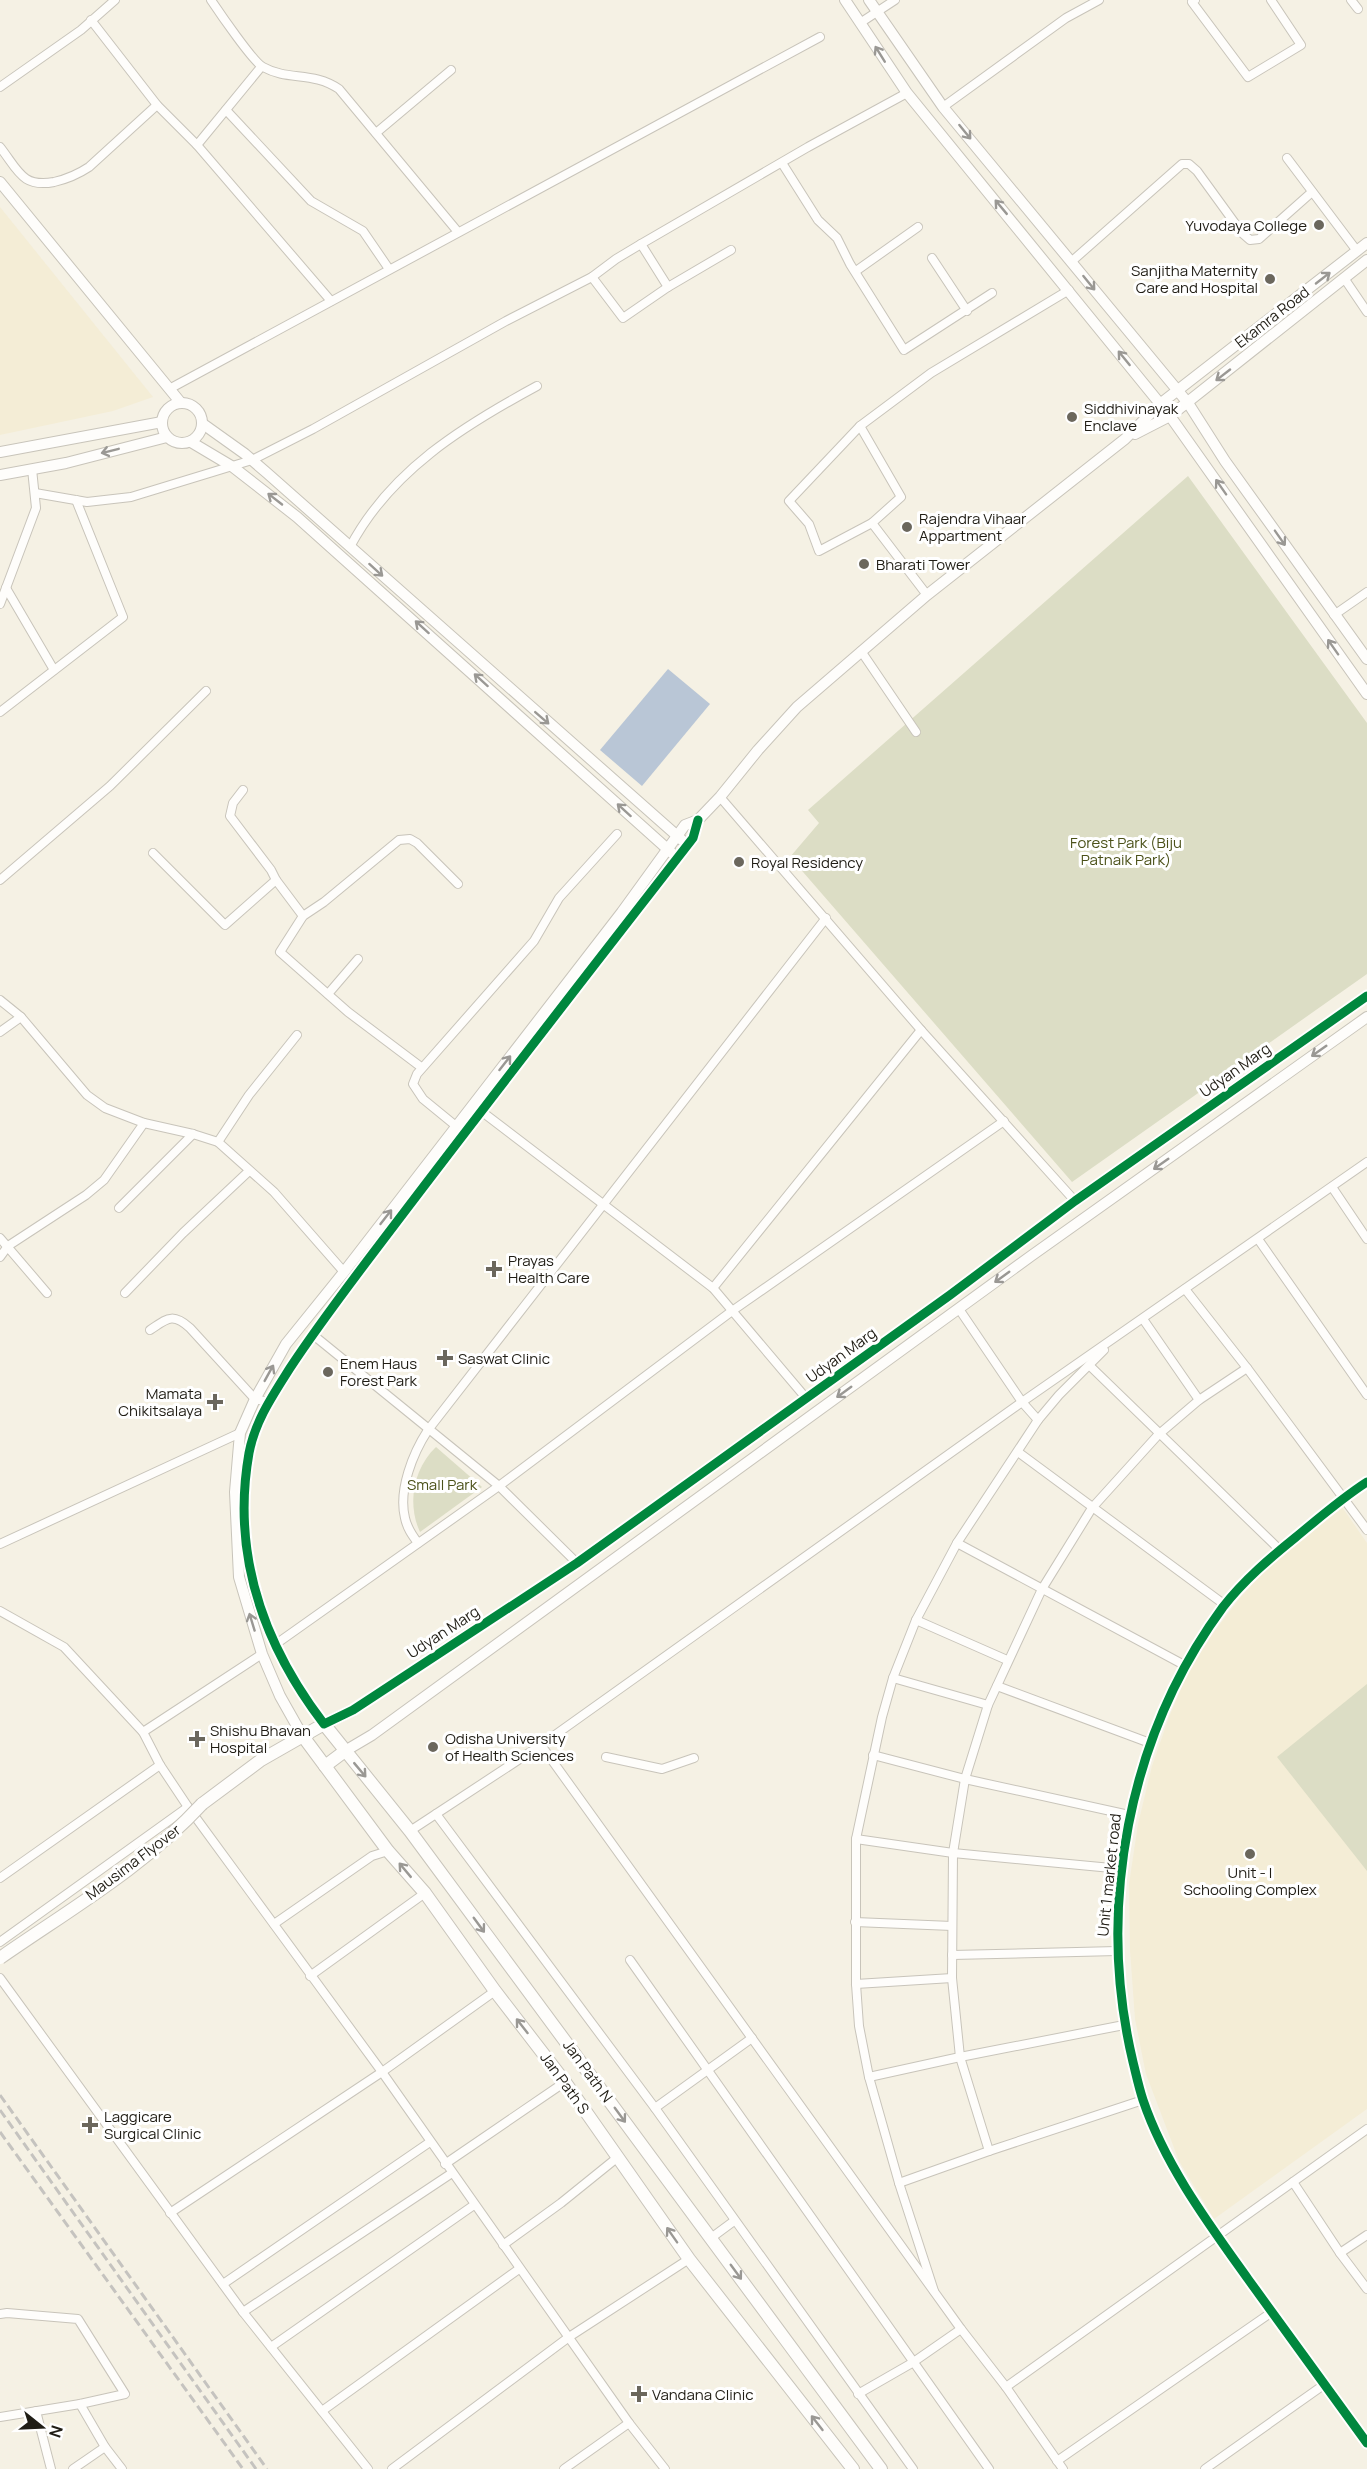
<svg xmlns="http://www.w3.org/2000/svg" width="1367" height="2469" font-family="Manrope,sans-serif">
<style>
.built{fill:#f4edd6}
.green{fill:#dcddc5}
.water{fill:#b9c6d6}
.lines{fill:none;stroke-linecap:round;stroke-linejoin:round}
.minor-casing{stroke:#c8c4ba;stroke-width:10}
.tertiary-casing{stroke:#c8c4ba;stroke-width:12}
.secondary-casing{stroke:#c8c4ba;stroke-width:14}
.minor{stroke:#fefdfb;stroke-width:8}
.tertiary{stroke:#fefdfb;stroke-width:10}
.secondary{stroke:#fefdfb;stroke-width:12}
.rail{stroke:#c5c3bf;stroke-width:3;stroke-dasharray:9 4.5;stroke-linecap:butt}
.secondary-bridge-casing{stroke:#c8c4ba;stroke-width:14;stroke-linecap:butt}
.secondary-bridge{stroke:#fefdfb;stroke-width:12}
.cycleway-casing{stroke:#fff;stroke-width:13}
.cycleway{stroke:#00873e;stroke-width:9}
.oneway{stroke:#9a9894}
.poi-dot{fill:#6b675d;stroke:#fff;stroke-width:2}
.labels{text-anchor:middle;dominant-baseline:central;stroke-width:6;stroke-linejoin:round;paint-order:stroke}
.poi-label{font-size:15px;fill:#201d15;stroke:#fff;text-anchor:start}
.street-label{font-size:15px;fill:#201d15;stroke:#fff}
.park-label{font-size:15px;fill:#4b5119;stroke:#fff}
</style>
<rect width="100%" height="100%" fill="#f5f1e4"/>
<!-- built -->
<g class="built">
<polygon points="0,207 153,397 113,411 0,435"/>
<polygon points="1340,1504 1367,1543 1367,2109 1214,2219 1179,2161 1146,2074 1135,2019 1130,1950 1129,1884 1138,1824 1152,1766 1169,1717 1187,1675 1211,1636 1239,1599 1275,1560"/>
</g>
<!-- green -->
<g class="green">
<polygon points="1188,476 1367,723 1367,974 1072,1182 790,857 819,823 808,810"/>
<path d="M 436,1447 L 482,1487 L 420,1532 C 407,1504 413,1469 436,1447 Z"/>
<polygon points="1367,1684 1367,1871 1277,1757"/>
</g>
<!-- water -->
<polygon class="water" points="668,669 710,704 642,786 600,750"/>
<g class="lines">
<!-- minor casing -->
<g class="minor-casing">
<g id="minor">
<path d="M 211,0 C 219,12 254,63 263,67 C 288,81 313,71 339,89 L 458,232"/>
<polyline points="1195,0 1192,2 1248,77 1301,45 1271,0"/>
<polyline points="1351,0 1358,9"/>
<polyline points="91,20 157,105 197,145"/>
<polyline points="860,23 895,0"/>
<polyline points="261,67 197,145 331,301"/>
<polyline points="0,87 81,30 115,0"/>
<polyline points="943,107 1066,18 1099,0"/>
<polyline points="226,110 311,201 363,231 389,269"/>
<polyline points="376,133 451,70"/>
<path d="M 0,147 C 18,170 22,188 54,182 C 67,179 77,175 89,167 L 157,105"/>
<polyline points="1287,158 1357,251"/>
<polyline points="782,163 818,220 837,238 850,264 904,350 992,293"/>
<polyline points="932,258 967,311"/>
<polyline points="1071,262 1182,164 1189,164 1197,171 1242,233 1250,240 1259,239 1312,192"/>
<polyline points="856,271 918,227"/>
<polyline points="592,277 623,318 668,287 641,244"/>
<polyline points="1344,278 1367,312"/>
<polyline points="668,287 731,250"/>
<polyline points="171,388 820,37"/>
<polyline points="860,426 789,501 809,524 819,551 872,523"/>
<polyline points="35,493 87,502 131,497 252,460 313,429 506,321 592,277 616,259 641,244 808,147 907,93"/>
<path d="M 350,547 C 390,471 463,426 537,386"/>
<polyline points="6,588 54,670"/>
<polyline points="927,595 872,523 901,497 860,426 931,373 1069,290"/>
<polyline points="0,604 36,508 32,469"/>
<polyline points="1334,615 1367,592"/>
<polyline points="861,651 916,732"/>
<polyline points="0,712 123,617 76,500"/>
<polyline points="243,790 233,803 230,816 271,870 276,880"/>
<polyline points="720,797 921,1030 1075,1201"/>
<polyline points="153,853 225,925 276,880 303,916"/>
<polyline points="0,880 110,786 206,691"/>
<polyline points="328,994 358,959"/>
<polyline points="0,1000 21,1017 87,1095 105,1108 144,1123 193,1134 218,1142 274,1192 344,1272"/>
<polyline points="0,1032 21,1017"/>
<polyline points="421,1067 348,1012 280,952 303,916 324,902 399,840 410,839 417,843 458,884"/>
<polyline points="481,1111 713,1288 806,1398"/>
<polyline points="456,1126 423,1099 413,1084 417,1074 534,941 559,898 617,834"/>
<polyline points="218,1142 249,1095 297,1035"/>
<polyline points="1332,1187 1367,1239"/>
<polyline points="119,1208 193,1134"/>
<polyline points="0,1238 47,1293"/>
<polyline points="1258,1239 1367,1395"/>
<polyline points="0,1257 8,1246 86,1195 104,1180 144,1123"/>
<polyline points="713,1288 921,1030"/>
<polyline points="1185,1289 1247,1368 1367,1530"/>
<polyline points="125,1293 183,1233 249,1171"/>
<polyline points="959,1309 1022,1402 1038,1420"/>
<polyline points="1143,1319 1199,1400"/>
<path d="M 150,1330 C 167,1319 172,1312 190,1328 L 255,1399 L 268,1402"/>
<polyline points="312,1334 499,1486 577,1563"/>
<polyline points="1090,1366 1280,1550"/>
<polyline points="1018,1452 1225,1605"/>
<path d="M 1367,1482 C 1342,1498 1319,1518 1296,1537 C 1270,1558 1244,1580 1223,1607 C 1128,1736 1096,1907 1133,2062 C 1136,2074 1139,2088 1143,2100 C 1165,2165 1208,2223 1248,2279 C 1288,2334 1327,2388 1367,2443"/>
<path d="M 418,1543 C 412,1535 407,1528 405,1518 C 398,1490 413,1453 428,1430 L 826,918"/>
<polyline points="957,1543 1186,1666"/>
<polyline points="0,1544 240,1433"/>
<polyline points="0,1611 64,1647 143,1732 160,1765 188,1807 382,2072 629,2423 665,2469"/>
<polyline points="916,1620 1007,1660"/>
<polyline points="276,1644 499,1486 732,1311 1004,1121"/>
<polyline points="893,1678 988,1705"/>
<polyline points="997,1686 1150,1743"/>
<polyline points="143,1732 262,1654"/>
<polyline points="541,1745 961,2329 1006,2387 1063,2469"/>
<polyline points="873,1755 965,1779 1129,1815"/>
<polyline points="606,1757 662,1769 694,1758"/>
<polyline points="436,1814 655,2108 913,2469"/>
<polyline points="410,1831 541,1745 1022,1402 1367,1162"/>
<polyline points="856,1839 953,1853 1122,1869"/>
<polyline points="0,1878 160,1765"/>
<polyline points="855,1922 952,1926"/>
<polyline points="274,1924 372,1856 388,1851"/>
<polyline points="0,1942 188,1807"/>
<polyline points="952,1955 1117,1951"/>
<polyline points="630,1960 989,2469"/>
<polyline points="310,1976 425,1893"/>
<polyline points="0,1978 243,2312 368,2469"/>
<polyline points="856,1984 952,1978"/>
<polyline points="869,2077 960,2057 1124,2025"/>
<polyline points="1143,2100 989,2151 960,2057 952,1978 953,1853 965,1779 988,1705 1042,1589 1092,1508 1158,1435 1199,1400 1247,1368"/>
<polyline points="655,2108 752,2038"/>
<polyline points="445,2164 565,2082"/>
<polyline points="1293,2182 1340,2253 1367,2289"/>
<polyline points="899,2183 989,2151"/>
<polyline points="170,2213 382,2072 495,1991"/>
<polyline points="711,2238 734,2221"/>
<polyline points="503,2245 561,2203 618,2157"/>
<polyline points="1340,2253 1367,2235"/>
<polyline points="223,2284 430,2142"/>
<polyline points="934,2291 899,2183 869,2077 859,2026 856,1984 856,1839 882,1717 893,1678 916,1620 957,1543 1038,1420 1059,1395 1104,1350"/>
<polyline points="243,2312 452,2173"/>
<polyline points="0,2314 7,2313 78,2319 125,2394 80,2404 0,2417"/>
<polyline points="271,2347 474,2205"/>
<polyline points="1006,2387 1367,2129"/>
<polyline points="858,2394 912,2363 961,2329"/>
<polyline points="80,2404 105,2447 122,2469"/>
<polyline points="36,2411 51,2469"/>
<polyline points="322,2411 519,2269"/>
<polyline points="1057,2461 1272,2312"/>
<polyline points="73,2469 105,2447"/>
<polyline points="392,2469 569,2337 689,2259"/>
<polyline points="564,2469 629,2423"/>
<polyline points="1205,2469 1325,2384"/>
</g>
</g>
<!-- tertiary casing -->
<g class="tertiary-casing">
<g id="tertiary">
<polyline points="845,0 907,93 1170,416 1367,694"/>
<polyline points="869,0 943,107 1188,403 1225,461 1367,659"/>
<polyline points="0,182 181,403"/>
<circle cx="182" cy="423" r="20"/>
<polyline points="203,424 245,454 267,473 683,841"/>
<polyline points="1135,434 1170,416 1367,260"/>
<polyline points="191,442 233,467 297,517 673,854"/>
<polyline points="0,452 162,422"/>
<polyline points="0,475 66,463 167,437"/>
<path d="M 698,820 L 693,838 C 589,972 485,1105 383,1240 C 351,1282 319,1324 290,1368 C 273,1395 255,1421 249,1453 C 231,1555 263,1644 324,1724 L 353,1710 L 577,1563 L 950,1295 L 1075,1201 L 1367,996"/>
<polyline points="302,1735 280,1696 262,1654 239,1577 235,1492 240,1433 255,1399 286,1344 344,1272 622,912 685,825 698,820 720,797 758,750 797,707 927,595 1125,439 1160,404 1367,243"/>
<polyline points="345,1751 372,1735 1031,1256 1367,1017"/>
</g>
</g>
<!-- secondary casing -->
<g class="secondary-casing">
<g id="secondary">
<polyline points="302,1735 388,1851 425,1893 495,1991 565,2082 689,2259 853,2469"/>
<polyline points="325,1766 345,1751"/>
<polyline points="202,1804 261,1760 324,1724 410,1831 881,2469"/>
</g>
</g>
<!-- minor -->
<use href="#minor" class="minor"/>
<!-- tertiary -->
<use href="#tertiary" class="tertiary"/>
<!-- secondary -->
<use href="#secondary" class="secondary"/>
<!-- rail -->
<g class="rail">
<polyline points="0,2095 267,2469"/>
<polyline points="0,2110 256,2469"/>
<polyline points="0,2132 243,2469"/>
</g>
<!-- secondary-bridge casing -->
<g class="secondary-bridge-casing">
<path id="secondary-bridge" d="M 0,1958 C 69,1910 145,1866 202,1804"/>
</g>
<!-- secondary-bridge -->
<use href="#secondary-bridge" class="secondary-bridge"/>
<!-- cycleway casing -->
<g class="cycleway-casing">
<g id="cycleway">
<path d="M 698,820 L 693,838 C 589,972 485,1105 383,1240 C 351,1282 319,1324 290,1368 C 273,1395 255,1421 249,1453 C 231,1555 263,1644 324,1724 L 353,1710 L 577,1563 L 950,1295 L 1075,1201 L 1367,996"/>
<path d="M 1367,1482 C 1342,1498 1319,1518 1296,1537 C 1270,1558 1244,1580 1223,1607 C 1128,1736 1096,1907 1133,2062 C 1136,2074 1139,2088 1143,2100 C 1165,2165 1208,2223 1248,2279 C 1288,2334 1327,2388 1367,2443"/>
</g>
</g>
<!-- cycleway -->
<use href="#cycleway" class="cycleway"/>
</g>
<!-- one-way arrows -->
<defs><path id="oneway-shaft" d="M-6 0H5M1.5-3L5.5 0L1.5 3" fill="none" stroke-width="1.6" stroke-linecap="round" stroke-linejoin="round" transform="scale(1.5)"/></defs>
<g class="oneway">
<use href="#oneway-shaft" transform="translate(880 54) rotate(-122)"/>
<use href="#oneway-shaft" transform="translate(965 132) rotate(51)"/>
<use href="#oneway-shaft" transform="translate(1001 207) rotate(-130)"/>
<use href="#oneway-shaft" transform="translate(1323 278) rotate(-38)"/>
<use href="#oneway-shaft" transform="translate(1089 283) rotate(51)"/>
<use href="#oneway-shaft" transform="translate(1124 358) rotate(-129)"/>
<use href="#oneway-shaft" transform="translate(1223 375) rotate(142)"/>
<use href="#oneway-shaft" transform="translate(110 451) rotate(166)"/>
<use href="#oneway-shaft" transform="translate(1221 487) rotate(-125)"/>
<use href="#oneway-shaft" transform="translate(275 499) rotate(-142)"/>
<use href="#oneway-shaft" transform="translate(1280 538) rotate(55)"/>
<use href="#oneway-shaft" transform="translate(376 570) rotate(42)"/>
<use href="#oneway-shaft" transform="translate(422 627) rotate(-138)"/>
<use href="#oneway-shaft" transform="translate(1333 647) rotate(-125)"/>
<use href="#oneway-shaft" transform="translate(481 680) rotate(-138)"/>
<use href="#oneway-shaft" transform="translate(542 718) rotate(41)"/>
<use href="#oneway-shaft" transform="translate(624 810) rotate(-138)"/>
<use href="#oneway-shaft" transform="translate(1319 1051) rotate(145)"/>
<use href="#oneway-shaft" transform="translate(505 1063) rotate(-52)"/>
<use href="#oneway-shaft" transform="translate(1161 1164) rotate(145)"/>
<use href="#oneway-shaft" transform="translate(386 1217) rotate(-52)"/>
<use href="#oneway-shaft" transform="translate(1002 1277) rotate(144)"/>
<use href="#oneway-shaft" transform="translate(269 1373) rotate(-61)"/>
<use href="#oneway-shaft" transform="translate(844 1392) rotate(144)"/>
<use href="#oneway-shaft" transform="translate(252 1622) rotate(-107)"/>
<use href="#oneway-shaft" transform="translate(360 1770) rotate(50)"/>
<use href="#oneway-shaft" transform="translate(405 1870) rotate(-130)"/>
<use href="#oneway-shaft" transform="translate(479 1925) rotate(54)"/>
<use href="#oneway-shaft" transform="translate(522 2026) rotate(-128)"/>
<use href="#oneway-shaft" transform="translate(620 2115) rotate(54)"/>
<use href="#oneway-shaft" transform="translate(672 2235) rotate(-125)"/>
<use href="#oneway-shaft" transform="translate(736 2272) rotate(54)"/>
<use href="#oneway-shaft" transform="translate(817 2423) rotate(-128)"/>
</g>
<!-- markers -->
<g class="poi-dot">
<circle cx="1319" cy="225" r="6"/>
<circle cx="1270" cy="279" r="6"/>
<circle cx="1072" cy="417" r="6"/>
<circle cx="907" cy="527" r="6"/>
<circle cx="864" cy="564" r="6"/>
<circle cx="739" cy="862" r="6"/>
<path d="M491 1260h6v6h6v6h-6v6h-6v-6h-6v-6h6z"/>
<path d="M442 1349h6v6h6v6h-6v6h-6v-6h-6v-6h6z"/>
<circle cx="328" cy="1372" r="6"/>
<path d="M212 1393h6v6h6v6h-6v6h-6v-6h-6v-6h6z"/>
<path d="M194 1730h6v6h6v6h-6v6h-6v-6h-6v-6h6z"/>
<circle cx="433" cy="1747" r="6"/>
<circle cx="1250" cy="1854" r="6"/>
<path d="M87 2116h6v6h6v6h-6v6h-6v-6h-6v-6h6z"/>
<path d="M636 2385h6v6h6v6h-6v6h-6v-6h-6v-6h6z"/>
</g>
<g class="labels">
<!-- poi labels -->
<g class="poi-label">
<text x="1307" y="225" text-anchor="end">Yuvodaya College</text>
<text x="1258" y="270" text-anchor="end">Sanjitha Maternity<tspan x="1258" dy="17">Care and Hospital</tspan></text>
<text x="1084" y="408">Siddhivinayak<tspan x="1084" dy="17">Enclave</tspan></text>
<text x="919" y="518">Rajendra Vihaar<tspan x="919" dy="17">Appartment</tspan></text>
<text x="876" y="564">Bharati Tower</text>
<text x="751" y="862">Royal Residency</text>
<text x="508" y="1260">Prayas<tspan x="508" dy="17">Health Care</tspan></text>
<text x="458" y="1358">Saswat Clinic</text>
<text x="340" y="1363">Enem Haus<tspan x="340" dy="17">Forest Park</tspan></text>
<text x="202" y="1393" text-anchor="end">Mamata<tspan x="202" dy="17">Chikitsalaya</tspan></text>
<text x="210" y="1730">Shishu Bhavan<tspan x="210" dy="17">Hospital</tspan></text>
<text x="445" y="1738">Odisha University<tspan x="445" dy="17">of Health Sciences</tspan></text>
<text x="1250" y="1872" text-anchor="middle">Unit - I<tspan x="1250" dy="17">Schooling Complex</tspan></text>
<text x="104" y="2116">Laggicare<tspan x="104" dy="17">Surgical Clinic</tspan></text>
<text x="652" y="2394">Vandana Clinic</text>
</g>
<!-- street labels -->
<g class="street-label">
<text transform="translate(1272 317) rotate(-38)">Ekamra Road</text>
<text transform="translate(1235 1070) rotate(-35)">Udyan Marg</text>
<text transform="translate(841 1355) rotate(-36)">Udyan Marg</text>
<text transform="translate(443 1632) rotate(-33)">Udyan Marg</text>
<text transform="translate(133 1862) rotate(-37)">Mausima Flyover</text>
<text transform="translate(1109 1875) rotate(-84)">Unit 1 market road</text>
<text transform="translate(588 2071) rotate(54)">Jan Path N</text>
<text transform="translate(565 2083) rotate(54)">Jan Path S</text>
</g>
<!-- park labels -->
<g class="park-label">
<text x="1126" y="842">Forest Park (Biju<tspan x="1126" dy="17">Patnaik Park)</tspan></text>
<text x="442" y="1484">Small Park</text>
</g>
</g>
<!-- north arrow -->
<g transform="translate(42 2427) rotate(108)" stroke="#ffffff" stroke-width="4.5" paint-order="stroke">
<path d="M0-4.5L10 22L0 15L-10 22Z" fill="#201d15"/>
<text y="-9" font-size="16" font-weight="bold" text-anchor="middle" fill="#201d15">N</text>
</g>
</svg>
